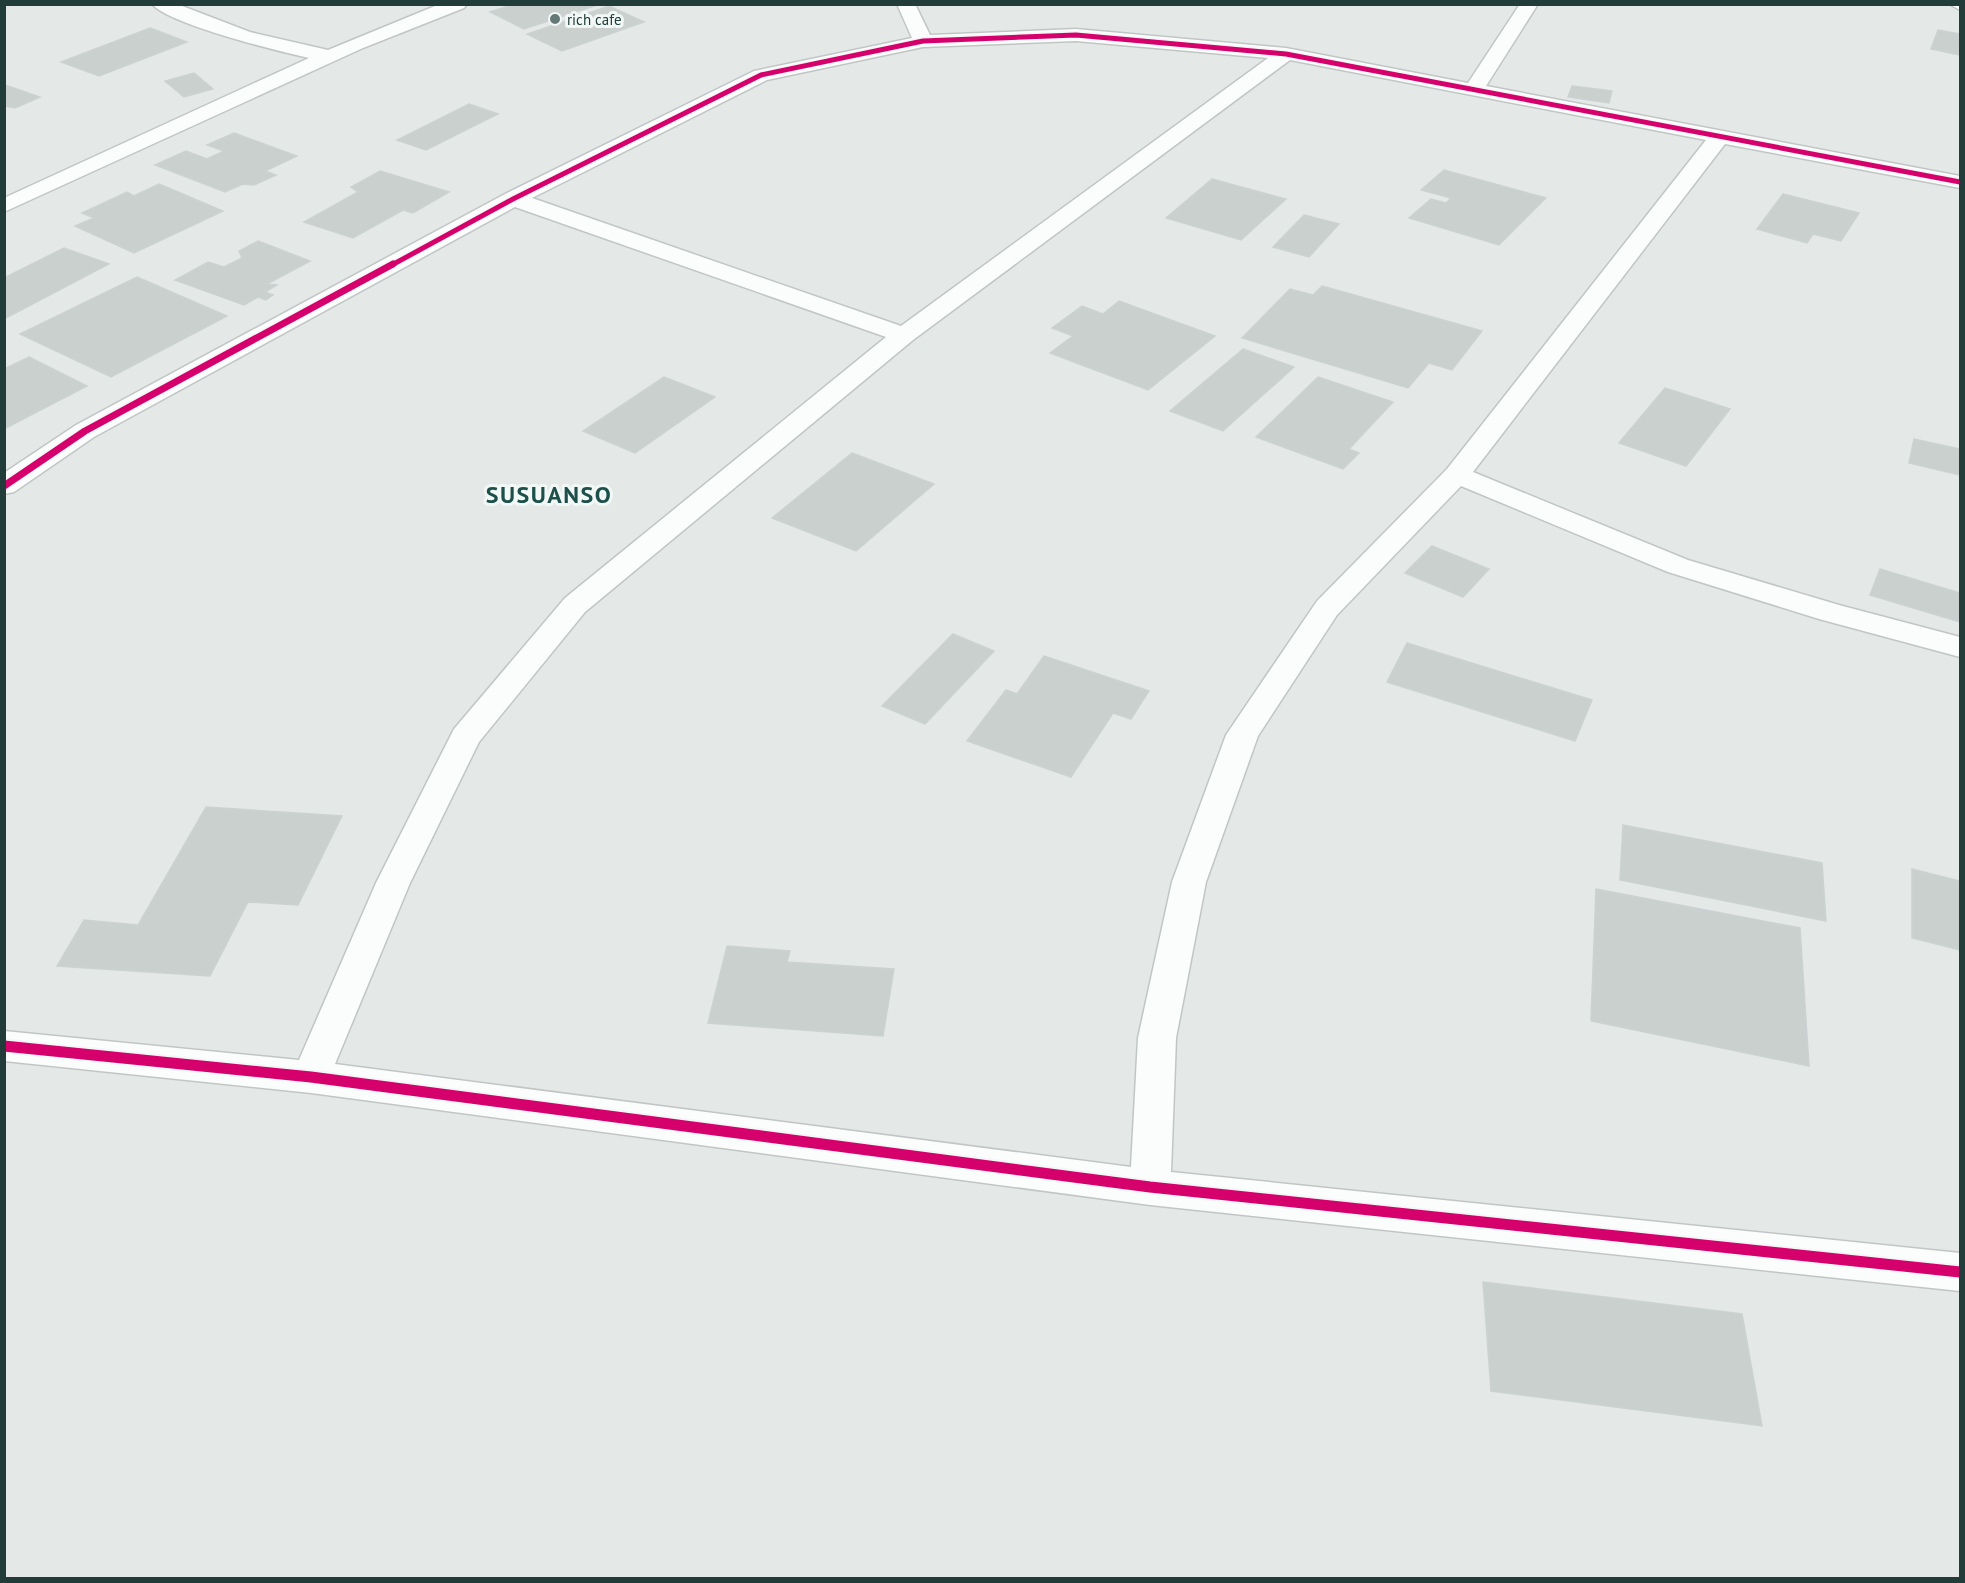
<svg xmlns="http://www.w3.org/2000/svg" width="1965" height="1583" font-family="'PT Sans',sans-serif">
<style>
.building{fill:#cad0ce;stroke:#ccd2d1;stroke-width:1.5}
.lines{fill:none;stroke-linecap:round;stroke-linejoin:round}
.street-casing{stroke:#c1c6c5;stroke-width:3}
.street{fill:#fbfcfc;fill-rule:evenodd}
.cycleway-far2-casing{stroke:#f1f8f6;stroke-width:8}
.cycleway-far1-casing{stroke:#f1f8f6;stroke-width:10}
.cycleway-casing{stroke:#f1f8f6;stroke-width:15}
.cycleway-far2{stroke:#d6006c;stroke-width:5}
.cycleway-far1{stroke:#d6006c;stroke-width:7}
.cycleway{stroke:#d6006c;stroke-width:11}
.poi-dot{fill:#657976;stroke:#f1f8f6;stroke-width:2}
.labels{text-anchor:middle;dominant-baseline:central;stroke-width:6;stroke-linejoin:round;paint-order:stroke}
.far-poi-label{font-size:15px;fill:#213c39;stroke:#f1f8f6;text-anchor:start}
.district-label{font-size:24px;font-weight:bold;letter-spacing:1.5px;fill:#1d4f4b;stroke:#f1f8f6}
</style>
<rect width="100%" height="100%" fill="#e4e9e8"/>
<!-- building -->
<g class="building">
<polygon points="515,4 595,4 597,5 524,29 490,12"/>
<polygon points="609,6 644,22 562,51 527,34"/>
<polygon points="150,28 187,42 99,76 61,62"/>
<polygon points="1938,30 1960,34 1960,32 1960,55 1931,49"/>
<polygon points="194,73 213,89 184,97 165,81"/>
<polygon points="5,85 40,97 15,108 4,106"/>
<polygon points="1572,86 1612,91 1609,103 1568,97"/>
<polygon points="469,104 498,114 426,150 397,140"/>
<polygon points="234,133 297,156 265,171 276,175 254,185 243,184 225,192 155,165 186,151 207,159 224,151 207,145"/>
<polygon points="1444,170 1546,198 1499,245 1409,218 1431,199 1446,203 1451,198 1421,190"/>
<polygon points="380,171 449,192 413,213 403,210 353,238 304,222 358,192 351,187"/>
<polygon points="1212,179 1286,199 1241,240 1166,218"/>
<polygon points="159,184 223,211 134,253 75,226 94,218 82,213 127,192 134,196"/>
<polygon points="1783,194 1859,213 1841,241 1813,234 1807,243 1757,229"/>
<polygon points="1304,215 1339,224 1309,257 1273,247"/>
<polygon points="258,241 310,261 267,284 277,285 265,292 273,295 266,300 258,297 244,305 175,280 208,262 224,267 242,258 239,251"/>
<polygon points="64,248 109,264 4,319 4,278"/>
<polygon points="137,277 227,316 111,377 20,334"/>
<polygon points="1322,286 1482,331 1452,370 1429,363 1408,388 1242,338 1290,289 1313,295"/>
<polygon points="1119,301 1215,336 1148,390 1050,353 1073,336 1052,328 1082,306 1103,314"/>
<polygon points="1243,349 1294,367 1223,431 1170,411"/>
<polygon points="29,357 87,386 4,429 4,369"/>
<polygon points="664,377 715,397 635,453 583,431"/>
<polygon points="1318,377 1393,402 1349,449 1359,453 1343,469 1256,437"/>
<polygon points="1665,388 1730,409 1686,466 1619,443"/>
<polygon points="1914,439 1960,449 1960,475 1909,463"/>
<polygon points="852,453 934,484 856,551 772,518"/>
<polygon points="1432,546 1489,569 1463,597 1405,573"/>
<polygon points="1880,569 1960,593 1960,622 1870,595"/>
<polygon points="953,634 994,651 925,724 882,706"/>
<polygon points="1407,643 1592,700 1575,741 1387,682"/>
<polygon points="1044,656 1149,691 1131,719 1113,713 1071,777 967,741 1006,690 1017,694"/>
<polygon points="206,807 342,816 298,905 248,902 210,976 57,966 84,920 138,925"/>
<polygon points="1623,825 1822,863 1826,921 1620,880"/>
<polygon points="1912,869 1960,881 1960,950 1912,938"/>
<polygon points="1596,889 1800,928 1809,1066 1591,1021"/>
<polygon points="727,946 790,951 787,962 894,969 883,1036 708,1023"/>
<polygon points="1483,1282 1742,1314 1762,1426 1491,1391"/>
</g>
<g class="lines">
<!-- street casing -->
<g class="street-casing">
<g id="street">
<path d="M 152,4 L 177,4 L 250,32 L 328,50 L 440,4 L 467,4 L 464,8 L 363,48 L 4,212 L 4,198 L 309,58 C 281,52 168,24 152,4 Z"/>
<path d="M 897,4 L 915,4 L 930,35 L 1076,29 L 1286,48 L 1468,83 L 1520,4 L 1538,4 L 1486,86 L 1960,176 L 1960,188 L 1725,144 L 1473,472 L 1688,560 L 1839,605 L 1960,637 L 1960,657 L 1819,619 L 1668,572 L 1461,486 L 1337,615 L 1258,736 L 1206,882 L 1176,1038 L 1171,1172 L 1960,1253 L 1960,1291 L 1150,1205 L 311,1093 L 4,1061 L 4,1031 L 299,1060 L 376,883 L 454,729 L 565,598 L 886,337 L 515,207 L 94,437 L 14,492 L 4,494 L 4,473 L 76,425 L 505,194 L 754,71 L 912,38 ZM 1076,41 L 1268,58 L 901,326 L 532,198 L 767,80 L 923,47 ZM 1290,60 L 1706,140 L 1447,469 L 1317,601 L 1226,735 L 1172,882 L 1138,1038 L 1131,1167 L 335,1064 L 410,883 L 479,742 L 585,612 L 913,340 Z"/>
<polygon points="1949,4 1960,4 1960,10"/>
</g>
</g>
<!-- street -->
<use href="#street" class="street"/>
<!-- cycleway-far2 casing -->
<g class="cycleway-far2-casing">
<polyline id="cycleway-far2" points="390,266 513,199 761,75 923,41 1076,35 1286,54 1960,182"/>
</g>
<!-- cycleway-far1 casing -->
<g class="cycleway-far1-casing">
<polyline id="cycleway-far1" points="4,486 85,431 393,264"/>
</g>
<!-- cycleway casing -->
<g class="cycleway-casing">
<polyline id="cycleway" points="4,1046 311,1077 1150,1187 1960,1272"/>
</g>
<!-- cycleway-far2 -->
<use href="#cycleway-far2" class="cycleway-far2"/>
<!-- cycleway-far1 -->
<use href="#cycleway-far1" class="cycleway-far1"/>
<!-- cycleway -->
<use href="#cycleway" class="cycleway"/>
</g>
<!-- markers -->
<circle class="poi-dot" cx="555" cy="19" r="6"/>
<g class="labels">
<!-- far-poi labels -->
<g class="far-poi-label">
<text x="567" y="19">rich cafe</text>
</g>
<!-- district labels -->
<g class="district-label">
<text x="549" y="494">SUSUANSO</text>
</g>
</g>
<!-- border -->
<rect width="1965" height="1583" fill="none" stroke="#213c39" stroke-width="12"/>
</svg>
